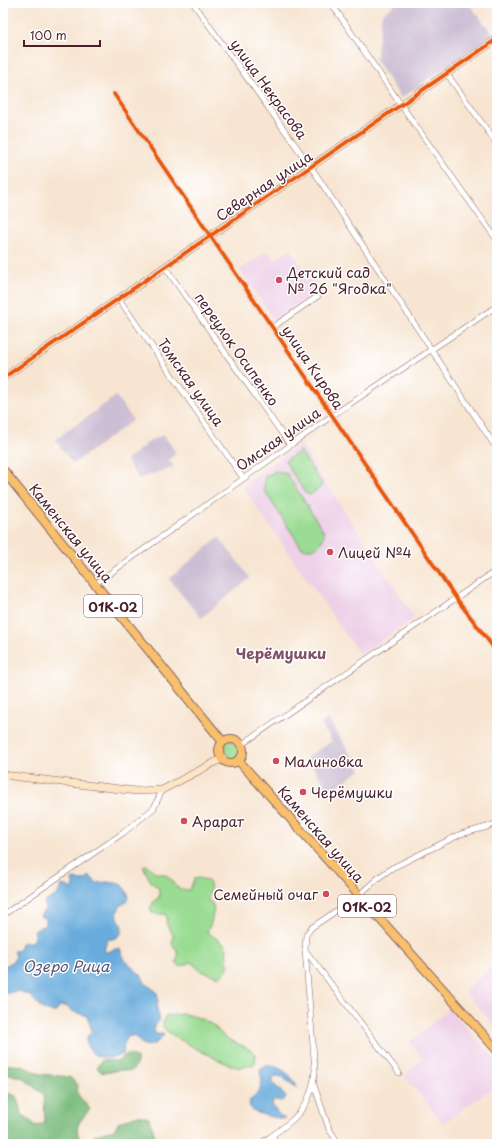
<svg xmlns="http://www.w3.org/2000/svg" width="500" height="1147" font-family="'Playpen Sans',sans-serif">
<style>
.built{fill:#eed0e8}
.industrial{fill:#ccbed4}
.green{fill:#9adc93;stroke:#727e5f}
.forest{fill:#7bbc7d;stroke:#626e54}
.water{fill:#67abdc;stroke:#586584}
.lines{fill:none;stroke-linecap:round;stroke-linejoin:round}
.street-casing{stroke:#876465;stroke-width:6}
.secondary-casing{stroke:#876465;stroke-width:8}
.primary-casing{stroke:#876465;stroke-width:10}
.street{stroke:#fff;stroke-width:5}
.secondary{stroke:#fce5c4;stroke-width:7}
.primary{stroke:#f8bf6c;stroke-width:8}
.cycleway-casing{stroke:#fff;stroke-width:6}
.cycleway{stroke:#e8590c;stroke-width:4}
.poi-dot{fill:#d1495b;stroke:#fff;stroke-width:1.5}
.labels{text-anchor:middle;dominant-baseline:central;stroke-width:3;stroke-linejoin:round;paint-order:stroke}
.shield{fill:#fff;stroke:#80626b;stroke-width:1}
.shield-label{font-size:13px;font-weight:bold;fill:#4a1f2b}
.street-label{font-size:14px;fill:#4a1f2b;stroke:#fff}
.poi-label{font-size:14px;fill:#4a1f2b;stroke:#fff;text-anchor:start}
.neighbourhood-label{font-size:15px;font-weight:bold;fill:#7f5265;stroke:#fff}
.water-label{font-size:15px;font-style:italic;fill:#565772;stroke:#fff}
</style>
<rect width="100%" height="100%" fill="#fff"/>
<filter id="ink" filterUnits="userSpaceOnUse"><feTurbulence type="fractalNoise" baseFrequency=".025" numOctaves="2"/><feDisplacementMap in="SourceGraphic" scale="8" xChannelSelector="R" yChannelSelector="G"/><feConvolveMatrix kernelMatrix="1 2 1 2 8 2 1 2 1" color-interpolation-filters="sRGB"/></filter>
<filter id="wash" filterUnits="userSpaceOnUse"><feTurbulence type="fractalNoise" baseFrequency=".012" numOctaves="4" result="noise"/><feDisplacementMap in="SourceGraphic" scale="16" xChannelSelector="R" yChannelSelector="G"/><feGaussianBlur stdDeviation="0.9" result="paint"/><feColorMatrix in="noise" values="0 0 0 0 0 0 0 0 0 0 0 0 0 0 0 0 0 1.4 0 .05"/><feComposite in="paint" operator="in"/></filter>
<g filter="url(#wash)">
<rect width="100%" height="100%" fill="#f7e5d1"/>
<!-- built -->
<g class="built">
<polygon points="290,249 318,290 274,320 240,270 267,251 274,260"/>
<polygon points="300,444 415,618 360,655 242,486"/>
<polygon points="497,963 497,1029 464,991"/>
<polygon points="449,1009 497,1061 497,1085 443,1123 404,1076 423,1058 410,1042"/>
</g>
<!-- industrial -->
<g class="industrial">
<polygon points="397,3 468,3 493,34 401,98 376,60 382,14"/>
<polygon points="116,396 133,420 73,464 55,440"/>
<polygon points="164,435 176,453 169,460 174,467 138,479 126,460 153,439"/>
<polygon points="219,537 250,578 201,618 169,579"/>
<polygon points="328,719 361,770 329,791 307,757 332,741 321,724"/>
</g>
<!-- green -->
<g class="green">
<polygon points="300,451 322,484 321,487 310,495 305,493 285,461"/>
<path d="M 275,471 L 287,474 L 324,532 C 324,545 313,553 301,547 L 264,490 L 265,477 Z"/>
<circle cx="231" cy="751" r="10"/>
<path d="M 147,865 C 150,867 153,872 157,873 C 160,874 163,873 166,875 C 178,883 168,888 189,890 L 195,878 C 215,879 211,886 208,901 L 212,903 L 214,908 L 211,923 L 207,932 L 224,944 L 227,949 C 224,964 236,964 219,977 L 201,971 L 191,962 L 183,966 L 179,966 L 176,962 L 179,953 L 172,944 L 173,935 L 166,923 L 167,918 L 165,914 L 156,914 L 151,912 L 150,908 L 155,900 L 159,898 L 159,889 L 151,882 L 143,866 Z"/>
<path d="M 183,1014 C 195,1016 208,1020 217,1029 C 219,1031 221,1034 223,1036 C 234,1043 246,1046 256,1054 L 255,1063 C 250,1066 243,1068 237,1067 C 229,1067 168,1035 164,1028 C 162,1025 164,1020 165,1016 Z"/>
</g>
<!-- forest -->
<g class="forest">
<path d="M 125,1055 L 131,1055 L 137,1058 L 137,1063 L 132,1071 C 128,1071 125,1070 121,1070 C 112,1070 102,1078 97,1067 L 102,1060 L 118,1061 Z"/>
<path d="M 3,1064 L 22,1066 L 40,1074 L 70,1077 L 77,1085 L 78,1095 L 90,1109 C 78,1124 73,1126 82,1144 L 3,1144 L 3,1095 L 8,1093 L 16,1096 L 22,1114 L 36,1126 L 45,1123 L 44,1095 L 23,1078 L 6,1073 Z"/>
<polygon points="138,1115 149,1118 158,1144 92,1144 95,1135 114,1130 119,1122"/>
</g>
<!-- water -->
<g class="water">
<path d="M 90,876 L 96,883 L 108,882 L 122,884 L 129,896 L 128,901 L 120,906 L 117,913 C 118,921 128,931 117,937 C 115,939 110,939 107,940 L 104,951 L 108,952 L 114,949 L 120,949 L 125,960 L 142,976 L 145,983 L 157,992 L 158,999 L 157,1009 L 160,1020 L 154,1027 L 154,1032 L 157,1034 L 164,1034 C 161,1040 152,1048 144,1045 C 140,1043 137,1039 134,1036 L 129,1036 L 124,1043 L 123,1054 C 108,1062 86,1058 86,1038 L 92,1031 L 87,1016 L 71,1011 L 69,1007 L 60,1006 L 56,1012 C 37,1013 38,997 22,992 C 15,989 9,994 3,994 L 3,966 L 9,964 L 16,957 L 14,951 L 19,950 L 21,943 L 32,942 L 35,938 L 34,931 L 46,924 L 46,919 L 40,916 L 45,909 L 45,902 L 57,895 L 62,885 L 74,889 L 72,879 L 84,880 Z"/>
<path d="M 265,1066 C 278,1064 294,1075 297,1088 L 282,1077 L 277,1076 L 273,1079 L 273,1083 L 286,1097 L 283,1101 L 274,1100 L 272,1104 L 277,1113 L 285,1119 C 277,1118 244,1114 250,1101 C 251,1096 258,1095 260,1090 C 260,1087 262,1083 262,1081 C 262,1076 259,1074 261,1069 Z"/>
</g>
</g>
<g filter="url(#ink)">
<g class="lines">
<!-- street casing -->
<g class="street-casing">
<g id="street">
<polyline points="193,3 311,167 497,449"/>
<polyline points="331,3 401,105 497,240"/>
<polyline points="447,74 497,144"/>
<polyline points="114,94 456,598 497,652"/>
<polyline points="165,267 290,445"/>
<polyline points="119,299 243,478"/>
<polyline points="273,327 318,296"/>
<polyline points="95,584 333,415 497,306"/>
<polyline points="241,745 497,570"/>
<polyline points="3,915 123,833 154,808 162,790"/>
<polyline points="305,950 399,1073"/>
<polyline points="314,1085 329,1129 339,1144"/>
<polyline points="272,1136 278,1144"/>
<path d="M 260,1144 C 291,1122 312,1111 315,1070 L 305,949 L 306,935 L 311,928 L 358,896 L 378,878 L 392,868 L 461,834 L 487,827 L 497,823"/>
</g>
</g>
<!-- secondary casing -->
<g class="secondary-casing">
<g id="secondary">
<polyline points="3,378 497,39"/>
<polyline points="3,775 136,791 162,790 223,758"/>
</g>
</g>
<!-- primary casing -->
<g class="primary-casing">
<g id="primary">
<polyline points="3,470 223,742"/>
<circle cx="231" cy="751" r="12"/>
<polyline points="238,760 497,1050"/>
</g>
</g>
<!-- street -->
<use href="#street" class="street"/>
<!-- secondary -->
<use href="#secondary" class="secondary"/>
<!-- primary -->
<use href="#primary" class="primary"/>
<!-- cycleway casing -->
<g class="cycleway-casing">
<g id="cycleway">
<polyline points="114,94 456,598 497,652"/>
<polyline points="3,378 497,39"/>
</g>
</g>
<!-- cycleway -->
<use href="#cycleway" class="cycleway"/>
</g>
</g>
<!-- markers -->
<g class="poi-dot">
<circle cx="279" cy="280" r="4"/>
<circle cx="330" cy="552" r="4"/>
<circle cx="276" cy="761" r="4"/>
<circle cx="303" cy="792" r="4"/>
<circle cx="184" cy="821" r="4"/>
<circle cx="326" cy="894" r="4"/>
</g>
<g class="labels">
<!-- shield labels -->
<g class="shield">
<rect x="84" y="595" width="58" height="22" rx="3"/>
<rect x="338" y="895" width="58" height="22" rx="3"/>
</g>
<g class="shield-label">
<text x="113" y="606">01К-02</text>
<text x="367" y="906">01К-02</text>
</g>
<!-- street labels -->
<g class="street-label">
<text transform="translate(269 89) rotate(54)">улица Некрасова</text>
<text transform="translate(264 186) rotate(-34)">Северная улица</text>
<text transform="translate(237 349) rotate(55)">переулок Осипенко</text>
<text transform="translate(313 367) rotate(56)">улица Кирова</text>
<text transform="translate(191 382) rotate(55)">Томская улица</text>
<text transform="translate(278 439) rotate(-35)">Омская улица</text>
<text transform="translate(71 533) rotate(51)">Каменская улица</text>
<text transform="translate(321 834) rotate(49)">Каменская улица</text>
</g>
<!-- poi labels -->
<g class="poi-label">
<text x="287" y="272">Детский сад<tspan x="287" dy="16">№ 26 "Ягодка"</tspan></text>
<text x="338" y="552">Лицей №4</text>
<text x="284" y="761">Малиновка</text>
<text x="311" y="792">Черёмушки</text>
<text x="192" y="821">Арарат</text>
<text x="318" y="894" text-anchor="end">Семейный очаг</text>
</g>
<!-- neighbourhood labels -->
<g class="neighbourhood-label">
<text x="281" y="652">Черёмушки</text>
</g>
<!-- water labels -->
<g class="water-label">
<text x="66" y="965">Озеро Рица</text>
</g>
</g>
<!-- margin -->
<rect width="500" height="1147" fill="none" stroke="#fff" stroke-width="16"/>
<!-- scale -->
<path d="M24 40v6h76v-6" fill="none" stroke="#4a1f2b" stroke-width="2"/>
<text x="30" y="40" font-size="12" fill="#4a1f2b" stroke="#ffffff" stroke-width="3" paint-order="stroke">100 m</text>
</svg>
